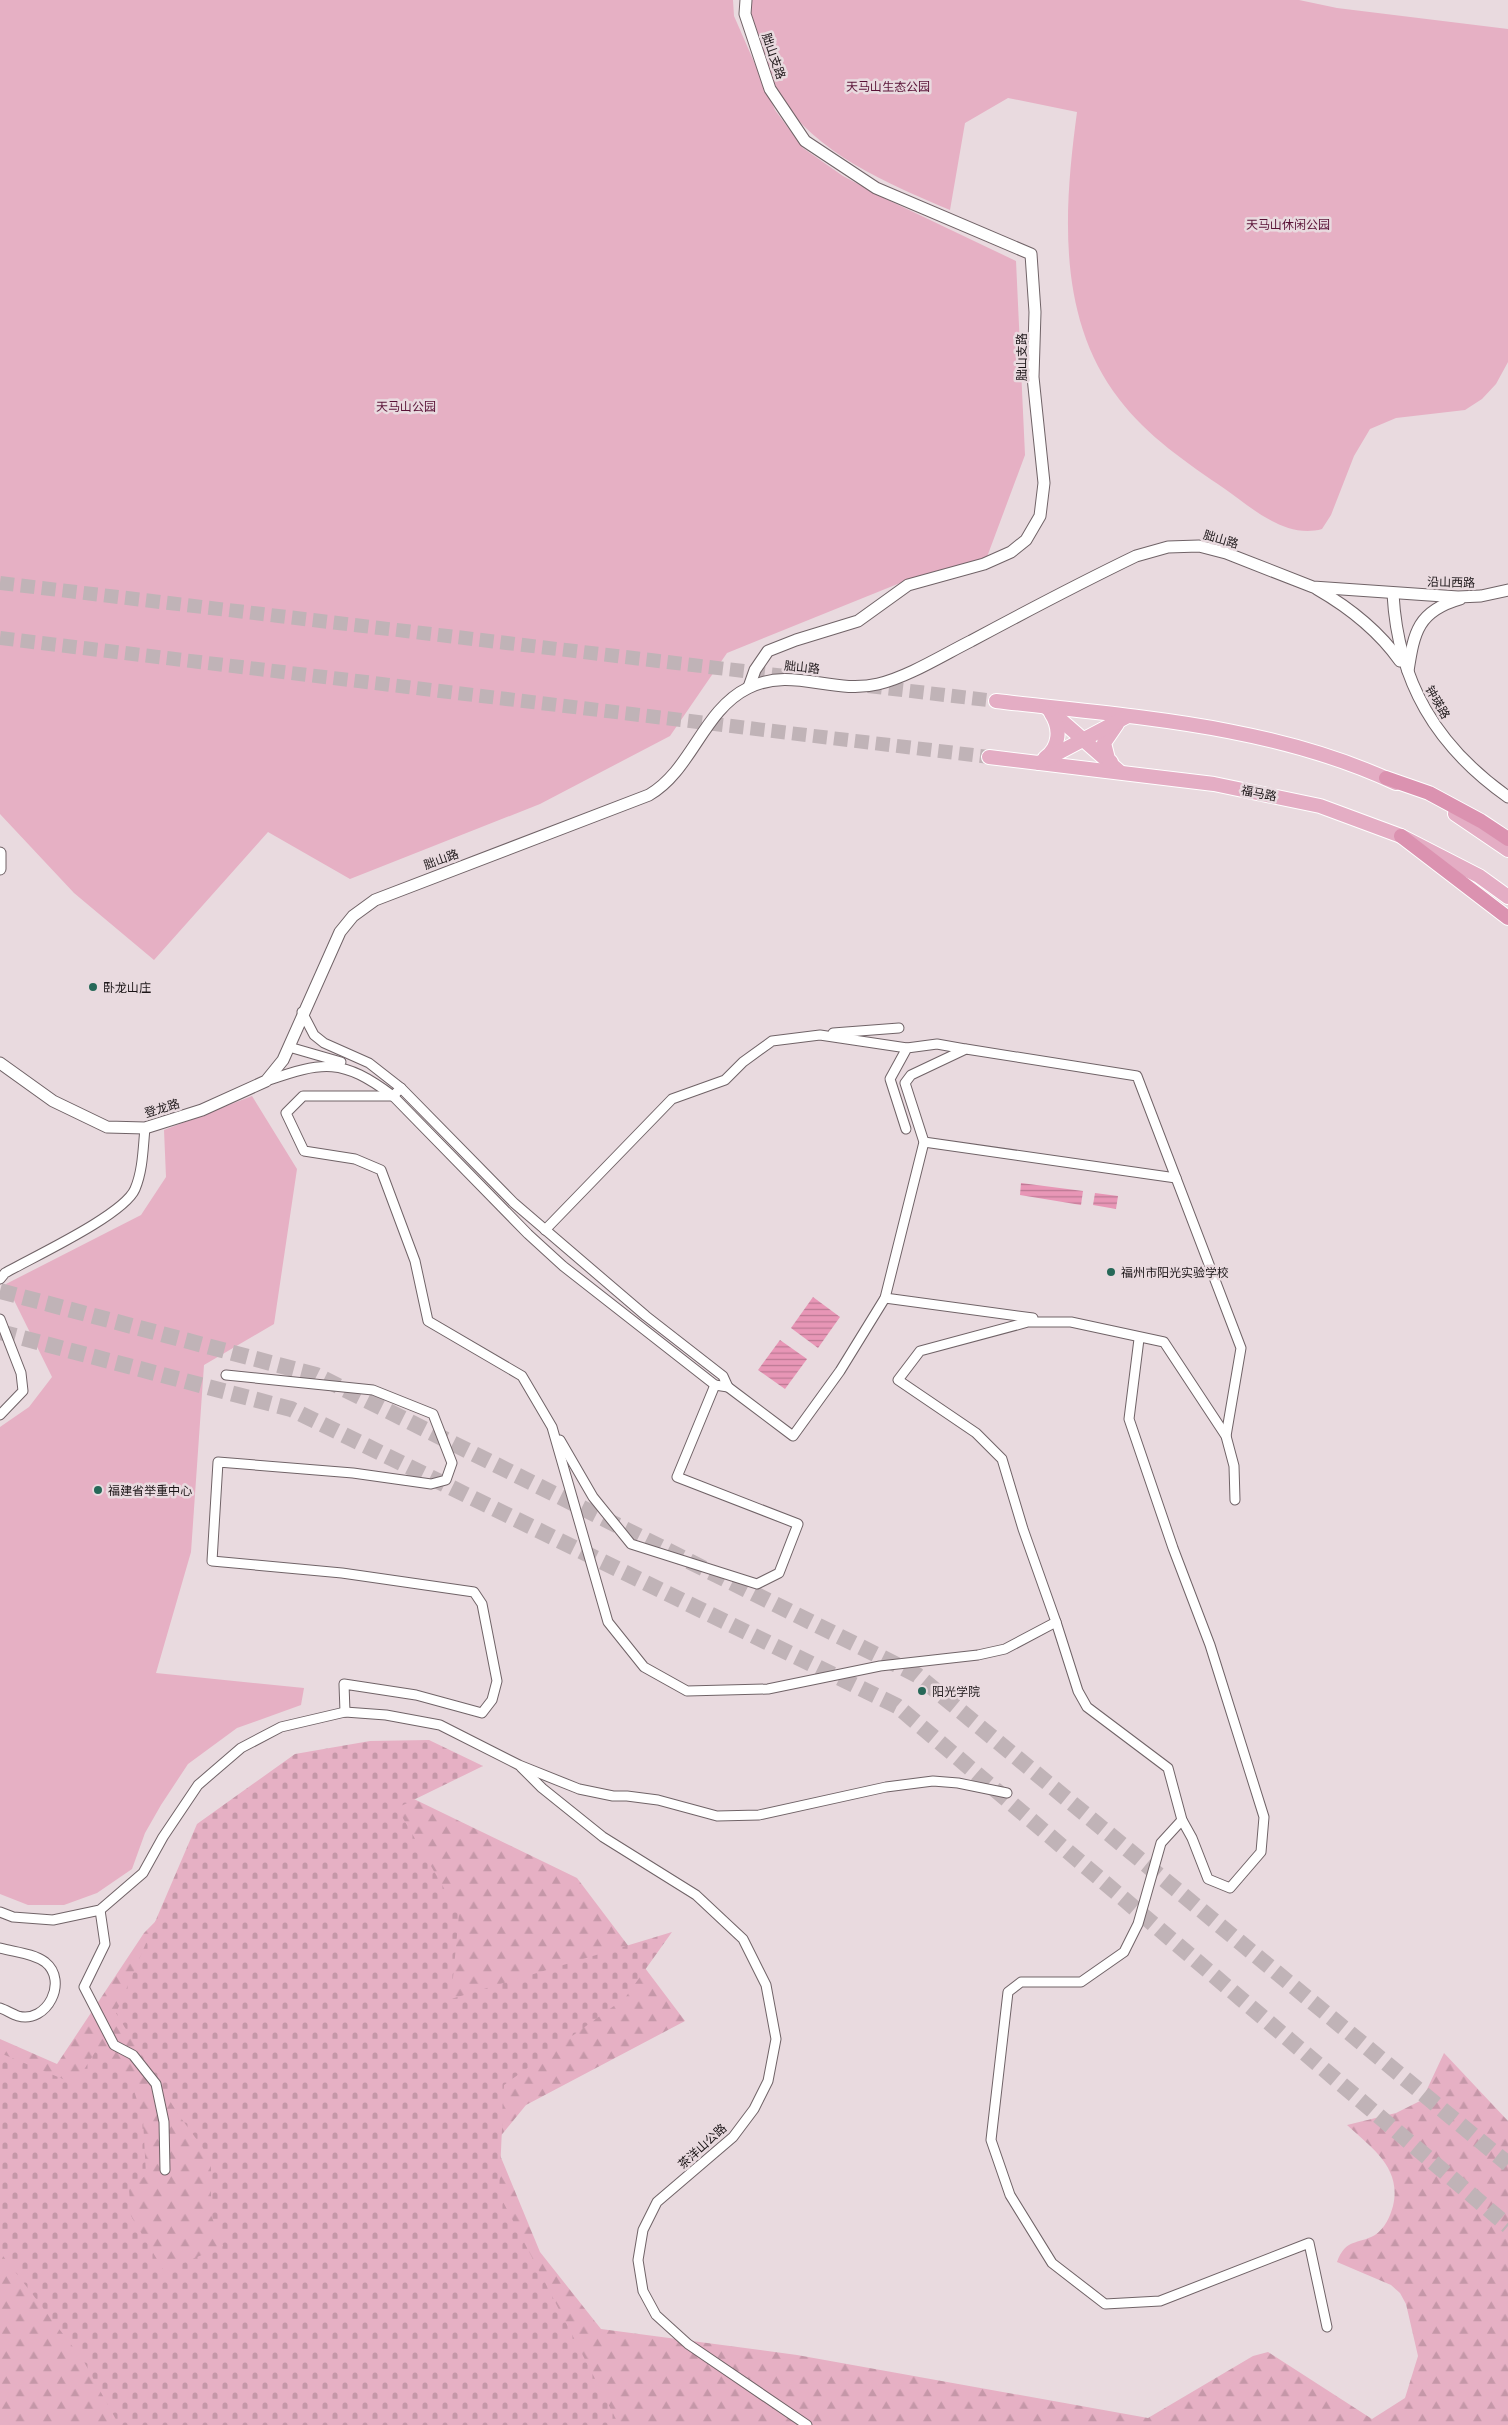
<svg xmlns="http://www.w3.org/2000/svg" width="1508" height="2425" font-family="Poppins,'Noto Sans SC',sans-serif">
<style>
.forest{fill:url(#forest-firs)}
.cemetery{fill:url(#cemetery-stones)}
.park{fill:#e6b0c4}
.water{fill:url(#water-rules)}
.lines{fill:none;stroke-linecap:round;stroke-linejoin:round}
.primary-tunnel{stroke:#c0b3b7;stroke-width:14;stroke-dasharray:14 7;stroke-linecap:butt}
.motorway-tunnel{stroke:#c0b3b7;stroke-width:16;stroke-dasharray:16 8;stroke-linecap:butt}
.minor-casing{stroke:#706367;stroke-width:11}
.tertiary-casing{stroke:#706367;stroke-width:13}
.primary-casing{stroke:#fff;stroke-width:16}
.trunk-casing{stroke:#fff;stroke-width:16}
.minor{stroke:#fff;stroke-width:9}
.tertiary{stroke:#fff;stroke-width:11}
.primary{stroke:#e4adc4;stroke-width:14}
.trunk{stroke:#db92b0;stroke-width:14}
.poi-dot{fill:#266858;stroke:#e9dadf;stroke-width:2}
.labels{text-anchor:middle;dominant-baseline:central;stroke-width:5;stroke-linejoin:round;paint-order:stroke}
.street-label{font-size:12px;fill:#1c1618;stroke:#e9dadf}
.park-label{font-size:12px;fill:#591236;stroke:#e9dadf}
.poi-label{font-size:12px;fill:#1c1618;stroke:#e9dadf;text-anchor:start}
</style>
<defs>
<pattern id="forest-firs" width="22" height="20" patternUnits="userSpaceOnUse" patternTransform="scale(1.25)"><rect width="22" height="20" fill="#e6b0c4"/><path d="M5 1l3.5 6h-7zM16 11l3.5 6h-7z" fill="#c597a8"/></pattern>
<pattern id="cemetery-stones" width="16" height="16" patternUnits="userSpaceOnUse" patternTransform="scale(1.25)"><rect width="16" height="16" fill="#e6b0c4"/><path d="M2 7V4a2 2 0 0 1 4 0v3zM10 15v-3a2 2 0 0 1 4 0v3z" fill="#c597a8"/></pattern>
<pattern id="water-rules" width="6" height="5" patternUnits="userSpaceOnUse" patternTransform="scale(1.25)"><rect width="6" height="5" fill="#e896b6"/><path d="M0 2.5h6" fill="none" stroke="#bb7993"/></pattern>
</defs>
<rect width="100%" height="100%" fill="#e9dadf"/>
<!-- forest -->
<path class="forest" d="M 321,1754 L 577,1878 L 685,2021 L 526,2105 L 495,2143 L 540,2252 L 601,2329 L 797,2355 L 1148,2418 L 1253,2356 L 1268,2352 L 1372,2419 L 1405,2398 L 1418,2356 L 1406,2304 L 1400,2293 L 1391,2285 L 1337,2262 C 1346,2238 1357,2245 1375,2235 C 1385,2228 1390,2217 1393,2206 C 1402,2168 1372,2148 1347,2125 L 1396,2113 L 1422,2100 L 1444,2053 L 1508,2121 L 1508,2425 L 0,2425 L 0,2039 L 57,2064 L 144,1933 Z"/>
<!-- cemetery -->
<polygon class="cemetery" points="429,1740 483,1766 397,1808 459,1914 451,1999 672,1932 625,1998 504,2085 499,2194 619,2425 119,2425 83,2360 0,2252 0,2053 75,2084 97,2049 130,2078 143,2119 146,2175 129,2189 131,2216 164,2271 223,2246 211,2215 211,2159 178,2114 116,2013 197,1824 295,1754 370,1741"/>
<!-- park -->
<g class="park">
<polygon points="0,0 733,0 734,16 775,110 803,148 843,176 886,199 1016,261 1025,455 987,557 910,579 727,653 670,736 540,804 350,879 268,832 154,960 74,893 0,814"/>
<path d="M 745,0 L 1299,0 L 1337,8 L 1508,29 L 1508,362 L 1496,384 L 1482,399 L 1465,410 L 1396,418 L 1370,429 L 1354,456 L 1331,515 L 1322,529 C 1286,539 1253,509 1225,489 C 1187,463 1147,436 1119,399 C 1056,317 1064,209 1077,112 L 1008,98 L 965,123 L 950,210 C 887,183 816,154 778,94 C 772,86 770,74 767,65 C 760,44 752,22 745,0 Z"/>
<polygon points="252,1096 297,1169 274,1324 204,1365 191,1552 156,1673 304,1688 301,1705 237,1728 188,1764 161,1805 145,1833 132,1869 97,1893 64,1905 28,1905 0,1894 0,1427 29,1407 52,1377 6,1284 141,1215 166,1177 164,1130"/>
</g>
<!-- water -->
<g class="water">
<polygon points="1021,1183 1083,1191 1081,1205 1020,1195"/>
<polygon points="1095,1193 1118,1196 1116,1209 1093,1205"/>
<polygon points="813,1297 840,1317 818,1348 791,1328"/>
<polygon points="780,1340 807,1359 785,1389 758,1370"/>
</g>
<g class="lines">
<!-- primary-tunnel -->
<g class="primary-tunnel">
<polyline points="0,583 794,677"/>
<polyline points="0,638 989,757"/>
<polyline points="868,686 996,701"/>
</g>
<!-- motorway-tunnel -->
<g class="motorway-tunnel">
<polyline points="0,1291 316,1375 917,1675 1508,2164"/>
<polyline points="0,1332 291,1409 897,1706 1508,2226"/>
</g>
<!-- minor casing -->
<g class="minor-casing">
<g id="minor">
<polyline points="833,1033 899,1028"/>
<polyline points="289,1047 341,1062"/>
<path d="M 266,1081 C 324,1061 342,1058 393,1096 L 528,1234 L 563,1266 L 715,1385 L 728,1387 L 723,1376 L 646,1316 L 514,1203 L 401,1088 L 369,1063 L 324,1043 L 314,1035 L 302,1012"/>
<polyline points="401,1088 393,1096 303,1096 286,1113 304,1151 355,1159 381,1170 415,1261 428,1321 522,1376 552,1427 608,1622 644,1667 687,1691 768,1689 880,1666 978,1655 1005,1649 1056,1622 1023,1529 1002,1459 976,1433 898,1380 920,1351 1028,1322 1071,1322 1164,1342 1226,1436 1234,1466 1235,1500"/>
<polyline points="906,1129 890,1079 907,1048 937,1044 965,1049"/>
<polyline points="924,1142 1176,1178"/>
<polyline points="545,1230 672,1099 725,1080 743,1062 772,1041 820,1035 907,1048"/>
<path d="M 0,1279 L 5,1273 C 33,1257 124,1215 135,1189 C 143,1170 143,1148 145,1128"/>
<polyline points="885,1298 1033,1318"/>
<polyline points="0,1319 21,1373 23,1391 0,1415"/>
<polyline points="226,1375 373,1390 433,1414 452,1463 446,1480 431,1484 353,1473 218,1462 212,1561 342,1573 474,1592 482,1604 497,1681 492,1700 482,1713 416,1695 344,1684 345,1712"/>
<polyline points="728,1387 793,1436 840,1371 885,1298 924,1142 905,1083 911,1075 966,1049 1137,1076 1241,1348 1226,1436"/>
<polyline points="560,1440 593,1497 631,1544 757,1584 779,1573 798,1524 677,1477 715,1385"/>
<polyline points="1056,1622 1078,1691 1087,1707 1168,1768 1182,1820 1192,1838 1208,1879 1230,1888 1261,1852 1264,1817 1210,1645 1173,1548 1129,1419 1139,1339"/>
<polyline points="521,1767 542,1788 603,1837 696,1895 743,1939 766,1985 776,2039 768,2081 754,2109 733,2137 657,2202 643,2230 638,2260 643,2291 656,2315 688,2344 807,2425"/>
<polyline points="1182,1820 1161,1843 1138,1924 1124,1952 1081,1982 1021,1982 1008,1992 991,2140 1010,2195 1052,2263 1105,2304 1160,2301 1309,2243 1327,2327"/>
<polyline points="100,1910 105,1944 84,1987 114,2045 133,2055 156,2084 164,2122 165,2170"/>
<polyline points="0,1912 13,1917 53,1920 100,1910 143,1873 163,1837 198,1785 241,1748 281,1727 345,1712 386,1715 440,1725 519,1765 579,1789 613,1796 627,1796 658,1800 717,1816 759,1815 886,1787 933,1781 958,1783 1007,1793"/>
<path d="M 0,1948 C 14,1952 33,1953 45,1962 C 69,1981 47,2024 18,2016 C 12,2014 6,2010 0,2008"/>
</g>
</g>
<!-- tertiary casing -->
<g class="tertiary-casing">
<g id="tertiary">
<polyline points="746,0 745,14 770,89 805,141 876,188 1031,254 1035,312 1033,377 1044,483 1040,516 1026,540 1011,552 984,564 908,585 858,621 796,640 768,651 755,670 749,687"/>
<path d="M 1317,589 C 1350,608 1378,630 1400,661"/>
<path d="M 1393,594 C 1398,682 1436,746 1508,797"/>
<path d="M 1408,671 C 1414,632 1418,611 1460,599"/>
<polyline points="0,853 0,869"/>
<path d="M 0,1063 L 53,1101 L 107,1127 L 145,1128 L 202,1110 L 266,1081 L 283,1060 L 340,932 L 353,916 L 375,900 L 649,795 C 692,770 703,710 748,688 C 792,666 833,695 878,684 C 908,677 943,655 971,641 C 1025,612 1080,583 1136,556 L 1168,547 L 1199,546 L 1226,553 L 1313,587 L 1458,597 L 1481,596 L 1508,590"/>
</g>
</g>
<!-- primary casing -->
<g class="primary-casing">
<g id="primary">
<path d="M 996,701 C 1131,717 1270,724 1396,783"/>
<polyline points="1046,707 1120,772"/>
<polyline points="989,757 1214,784 1320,806 1401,836 1479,876 1508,897"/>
<path d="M 1045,758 C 1060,747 1061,728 1051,713"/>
<polyline points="1111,762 1108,759 1104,743 1117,724"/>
<polyline points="1039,763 1126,717"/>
<polyline points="1455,814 1508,850"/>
</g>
</g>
<!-- trunk casing -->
<g class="trunk-casing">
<g id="trunk">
<polyline points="1386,778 1429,793 1481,821 1508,839"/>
<polyline points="1401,836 1508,918"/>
</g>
</g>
<!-- minor -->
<use href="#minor" class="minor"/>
<!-- tertiary -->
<use href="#tertiary" class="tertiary"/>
<!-- primary -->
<use href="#primary" class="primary"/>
<!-- trunk -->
<use href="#trunk" class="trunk"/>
</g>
<!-- markers -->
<g class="poi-dot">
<circle cx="93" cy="987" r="5"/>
<circle cx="1111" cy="1272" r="5"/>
<circle cx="98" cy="1490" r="5"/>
<circle cx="922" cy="1691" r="5"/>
</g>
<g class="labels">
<!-- street labels -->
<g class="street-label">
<text transform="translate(774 56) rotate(71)">胐山支路</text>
<text transform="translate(1021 357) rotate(-90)">胐山支路</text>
<text transform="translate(1221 539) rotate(16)">胐山路</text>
<text transform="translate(1451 582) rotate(1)">沿山西路</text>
<text transform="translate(802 667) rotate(6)">胐山路</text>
<text transform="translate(1438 702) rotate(60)">钟瑛路</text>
<text transform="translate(1259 793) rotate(11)">福马路</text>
<text transform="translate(441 859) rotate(-20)">胐山路</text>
<text transform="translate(162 1108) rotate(-17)">登龙路</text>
<text transform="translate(702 2146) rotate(-42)">茶洋山公路</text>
</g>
<!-- park labels -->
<g class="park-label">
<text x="888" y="86">天马山生态公园</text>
<text x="1288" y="224">天马山休闲公园</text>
<text x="406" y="406">天马山公园</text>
</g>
<!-- poi labels -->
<g class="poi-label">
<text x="103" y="987">卧龙山庄</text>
<text x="1121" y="1272">福州市阳光实验学校</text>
<text x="108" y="1490">福建省举重中心</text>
<text x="932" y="1691">阳光学院</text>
</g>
</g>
</svg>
